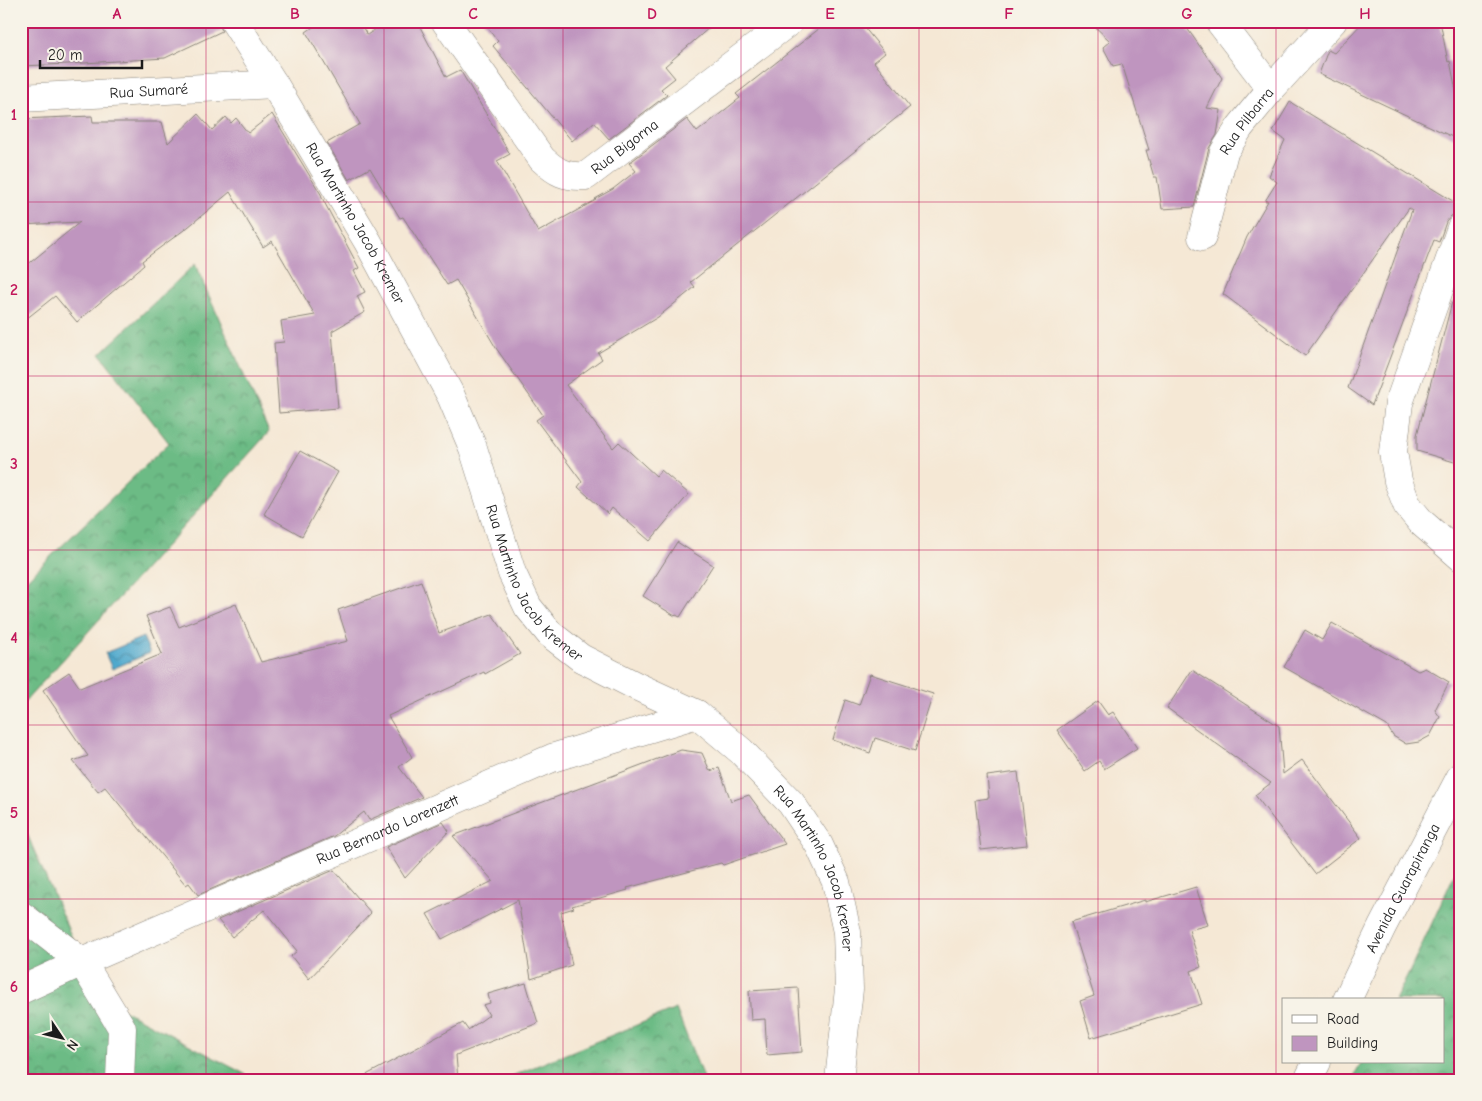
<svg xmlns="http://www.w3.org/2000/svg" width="1482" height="1101" font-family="'Comic Neue',sans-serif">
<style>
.forest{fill:url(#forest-crowns);stroke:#446c50}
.water{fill:url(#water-waves);stroke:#366274}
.building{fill:#bf95bf}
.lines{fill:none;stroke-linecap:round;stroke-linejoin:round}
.minor-casing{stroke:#888278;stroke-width:29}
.tertiary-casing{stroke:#888278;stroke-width:29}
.secondary-casing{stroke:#888278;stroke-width:29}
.minor{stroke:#fff;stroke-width:28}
.tertiary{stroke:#fff;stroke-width:28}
.secondary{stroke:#fff;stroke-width:28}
.grid{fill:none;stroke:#c2185b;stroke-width:1;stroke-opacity:0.55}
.labels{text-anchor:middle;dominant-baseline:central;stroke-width:4;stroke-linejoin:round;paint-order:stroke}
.street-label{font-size:15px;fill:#1c1c1c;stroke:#f7f3e8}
.neatline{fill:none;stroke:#c2185b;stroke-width:2}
.grid-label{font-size:16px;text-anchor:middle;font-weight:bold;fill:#c2185b}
</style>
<defs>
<pattern id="forest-crowns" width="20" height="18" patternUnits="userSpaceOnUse" patternTransform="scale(1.25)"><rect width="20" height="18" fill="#6cbb85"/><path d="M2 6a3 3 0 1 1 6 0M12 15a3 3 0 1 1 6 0" fill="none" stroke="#58976c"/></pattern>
<pattern id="water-waves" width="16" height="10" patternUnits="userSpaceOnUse" patternTransform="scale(1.25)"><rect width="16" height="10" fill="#50a9cd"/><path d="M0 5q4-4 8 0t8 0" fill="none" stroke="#4289a6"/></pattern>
</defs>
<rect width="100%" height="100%" fill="#f7f3e8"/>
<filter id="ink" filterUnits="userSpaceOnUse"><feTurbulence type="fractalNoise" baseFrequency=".02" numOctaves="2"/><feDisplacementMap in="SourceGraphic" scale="10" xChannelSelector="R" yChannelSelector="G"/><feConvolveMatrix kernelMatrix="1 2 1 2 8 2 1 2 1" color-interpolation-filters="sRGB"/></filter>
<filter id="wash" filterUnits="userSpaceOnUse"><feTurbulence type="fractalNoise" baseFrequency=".0096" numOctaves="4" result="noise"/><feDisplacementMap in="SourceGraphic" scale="20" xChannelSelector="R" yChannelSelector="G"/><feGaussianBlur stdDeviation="1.12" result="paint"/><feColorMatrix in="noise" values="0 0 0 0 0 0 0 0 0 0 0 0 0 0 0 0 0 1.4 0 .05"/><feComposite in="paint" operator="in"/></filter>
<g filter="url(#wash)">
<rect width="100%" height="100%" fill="#f5e8d5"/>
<!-- forest -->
<g class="forest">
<polygon points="195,264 269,432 21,706 21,585 169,443 100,354"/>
<polygon points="21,820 97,996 256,1080 21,1080"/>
<polygon points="1461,860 1461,1080 1352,1080 1362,1062 1443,1062 1443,1000 1395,1000 1408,975"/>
<polygon points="676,1009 704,1080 502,1080"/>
</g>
<!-- water -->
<polygon class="water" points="143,637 150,653 112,669 105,653"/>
<g id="blocks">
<!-- building -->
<g class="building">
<polygon points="21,21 218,21 222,31 165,58 68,64 21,66"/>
<polygon points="322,21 359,21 367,35 388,21 417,21 446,77 460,70 510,154 497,161 538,232 596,200 595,199 613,189 636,171 629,163 687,119 697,132 740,98 736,94 829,21 859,21 885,53 874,62 910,107 691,282 695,287 658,317 598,353 602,359 566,385 613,448 619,442 656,476 661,470 689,494 650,541 612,508 608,514 578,487 582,482 536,420 543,415 496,348 456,280 447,285 403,217 400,218 370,168 349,180 327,143 360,124 306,32"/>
<polygon points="483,21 717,21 665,66 675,78 661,89 667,95 609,139 594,122 572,141 493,46 498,41"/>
<polygon points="1089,21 1182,21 1222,78 1207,108 1221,110 1217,135 1209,148 1194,207 1162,209 1157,177 1154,177 1146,150 1149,150 1122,64 1113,66 1103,47 1110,41"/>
<polygon points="1364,21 1440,21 1448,62 1450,61 1461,115 1461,141 1319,74 1328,50 1334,53"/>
<polygon points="1290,102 1461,206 1461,213 1451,216 1446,222 1439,242 1434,240 1372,405 1348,388 1412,210 1409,208 1305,356 1223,294 1247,237 1268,201 1265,201 1277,182 1269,176 1285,140 1273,131"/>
<polygon points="198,114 212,130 226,117 231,123 236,118 248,133 272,114 322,196 321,196 359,268 354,271 365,292 357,296 365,312 332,331 338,408 279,413 274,343 284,342 281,321 315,315 272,241 263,247 230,192 188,227 142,261 144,265 77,322 55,296 21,323 21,270 80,222 21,225 21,119 92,116 93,122 162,122 168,143"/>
<polygon points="1452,302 1461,303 1461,464 1417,451 1417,435"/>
<polygon points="300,451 338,472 302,536 264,514"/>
<polygon points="677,542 713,565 680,617 676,615 675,616 643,596"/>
<polygon points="421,581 439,633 492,614 520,654 485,674 484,672 388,716 412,757 399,767 422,797 369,820 364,812 334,836 198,895 189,883 186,885 105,787 98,792 73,761 88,756 43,690 69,672 80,688 162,654 146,616 170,607 179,627 236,604 261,662 348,641 338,610"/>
<polygon points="1332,623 1418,671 1425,668 1449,682 1435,710 1440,717 1430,736 1419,742 1406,744 1393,736 1387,726 1284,667 1305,630 1322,640"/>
<polygon points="1192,670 1279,726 1283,774 1302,760 1361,838 1315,874 1255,795 1271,783 1167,708"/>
<polygon points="870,674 933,694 915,751 875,738 870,753 833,740 845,700 859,705"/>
<polygon points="1098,701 1108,715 1113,712 1137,748 1104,769 1099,761 1085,771 1057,730"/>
<polygon points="681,750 702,753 710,771 719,768 731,801 749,795 785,844 723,865 721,863 627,888 628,890 572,906 574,908 561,912 572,965 531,979 518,900 442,939 427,914 493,881 453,836"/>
<polygon points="1018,772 1027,845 981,850 975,800 989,798 987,776"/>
<polygon points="443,822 449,831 405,878 386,847"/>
<polygon points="334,870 371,913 309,979 291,956 297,951 264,910 232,937 218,920"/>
<polygon points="1196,887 1208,925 1189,930 1201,967 1191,971 1202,1004 1091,1038 1080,1001 1094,996 1071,922 1145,900 1145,902"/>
<polygon points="526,983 538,1023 456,1055 458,1080 357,1080 463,1023 468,1030 489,1015 483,1005 490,1003 488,994"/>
<polygon points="798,988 802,1052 767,1055 765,1019 751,1020 749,991"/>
</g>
</g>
</g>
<g filter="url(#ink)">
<use href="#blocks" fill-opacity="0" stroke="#888278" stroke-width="1"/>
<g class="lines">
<!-- minor casing -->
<g class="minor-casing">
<g id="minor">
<path id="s1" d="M 445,21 L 542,159 C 557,173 565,177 586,176 L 790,21"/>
<polyline points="1271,89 1333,21"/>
<path id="s2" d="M 21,98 L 274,84"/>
<polyline points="1461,228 1399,403 1393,452 1398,481 1407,505 1422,523 1461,557"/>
<path id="s3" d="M 1202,237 L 1224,152 L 1240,127 L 1271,89 L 1219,21"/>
<polyline points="21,915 82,962 122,1028 120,1080"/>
<path id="s4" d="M 21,990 L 82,962 L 552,758 L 697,714"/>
</g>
</g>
<!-- tertiary casing -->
<g class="tertiary-casing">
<g id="tertiary">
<path id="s5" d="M 234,21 L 274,84 L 368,242 L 451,396 L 473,448 L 512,573 L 528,607 L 550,634 L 581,658 L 636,686 L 697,714 L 741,751 L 791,803 L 819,845 L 836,882 L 847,932 L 849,989 L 839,1080"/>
</g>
</g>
<!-- secondary casing -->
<g class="secondary-casing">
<g id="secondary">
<path id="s6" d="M 1347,1000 L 1382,927 L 1461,776"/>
<polyline points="1308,1080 1317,1062"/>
</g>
</g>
<!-- minor -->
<use href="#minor" class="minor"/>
<!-- tertiary -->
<use href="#tertiary" class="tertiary"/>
<!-- secondary -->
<use href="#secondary" class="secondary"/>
</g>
</g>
<!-- grid -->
<path class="grid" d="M 206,21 L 206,1080M 384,21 L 384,1080M 563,21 L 563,1080M 741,21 L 741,1080M 919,21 L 919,1080M 1098,21 L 1098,1080M 1276,21 L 1276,1080M 21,202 L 1461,202M 21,376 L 1461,376M 21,550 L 1461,550M 21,725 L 1461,725M 21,899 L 1461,899"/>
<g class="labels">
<!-- street labels -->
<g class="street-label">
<text stroke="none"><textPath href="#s2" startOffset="128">Rua Sumaré</textPath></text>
<text stroke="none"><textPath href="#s3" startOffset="126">Rua Pilbarra</textPath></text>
<text stroke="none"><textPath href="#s1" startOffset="266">Rua Bigorna</textPath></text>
<text stroke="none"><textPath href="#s5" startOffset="236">Rua Martinho Jacob Kremer</textPath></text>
<text stroke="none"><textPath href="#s5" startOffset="641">Rua Martinho Jacob Kremer</textPath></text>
<text stroke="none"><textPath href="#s4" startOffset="400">Rua Bernardo Lorenzett</textPath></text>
<text stroke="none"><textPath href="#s5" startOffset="1061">Rua Martinho Jacob Kremer</textPath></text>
<text stroke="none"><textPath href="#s6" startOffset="125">Avenida Guarapiranga</textPath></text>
</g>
</g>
<!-- margin -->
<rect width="1482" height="1101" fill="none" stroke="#f7f3e8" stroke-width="55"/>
<!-- legend -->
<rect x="1282" y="998" width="162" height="65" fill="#f7f3e8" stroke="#9f9d96"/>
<rect x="1292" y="1015" width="25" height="8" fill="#ffffff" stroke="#9f9d96"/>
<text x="1327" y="1024" font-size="15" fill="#1c1c1c">Road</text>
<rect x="1292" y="1036" width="25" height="15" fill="#bf95bf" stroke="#9f9d96"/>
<text x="1327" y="1048" font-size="15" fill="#1c1c1c">Building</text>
<!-- north arrow -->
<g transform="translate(62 1038) rotate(125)" stroke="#f7f3e8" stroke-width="4" paint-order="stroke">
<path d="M0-4L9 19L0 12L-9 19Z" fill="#1c1c1c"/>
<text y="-8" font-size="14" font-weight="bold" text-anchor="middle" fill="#1c1c1c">N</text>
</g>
<!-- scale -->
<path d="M40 60v8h102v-8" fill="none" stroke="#1c1c1c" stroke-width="2.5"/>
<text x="48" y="60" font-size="15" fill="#1c1c1c" stroke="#f7f3e8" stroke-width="4" paint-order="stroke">20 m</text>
<rect x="28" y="28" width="1426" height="1046" class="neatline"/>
<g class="grid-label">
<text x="117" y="19">A</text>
<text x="295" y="19">B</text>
<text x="473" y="19">C</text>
<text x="652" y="19">D</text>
<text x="830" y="19">E</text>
<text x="1009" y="19">F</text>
<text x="1187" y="19">G</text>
<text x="1365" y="19">H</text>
<text x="14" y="120">1</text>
<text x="14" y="295">2</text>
<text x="14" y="469">3</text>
<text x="14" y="643">4</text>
<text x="14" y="818">5</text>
<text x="14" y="992">6</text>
</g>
</svg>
